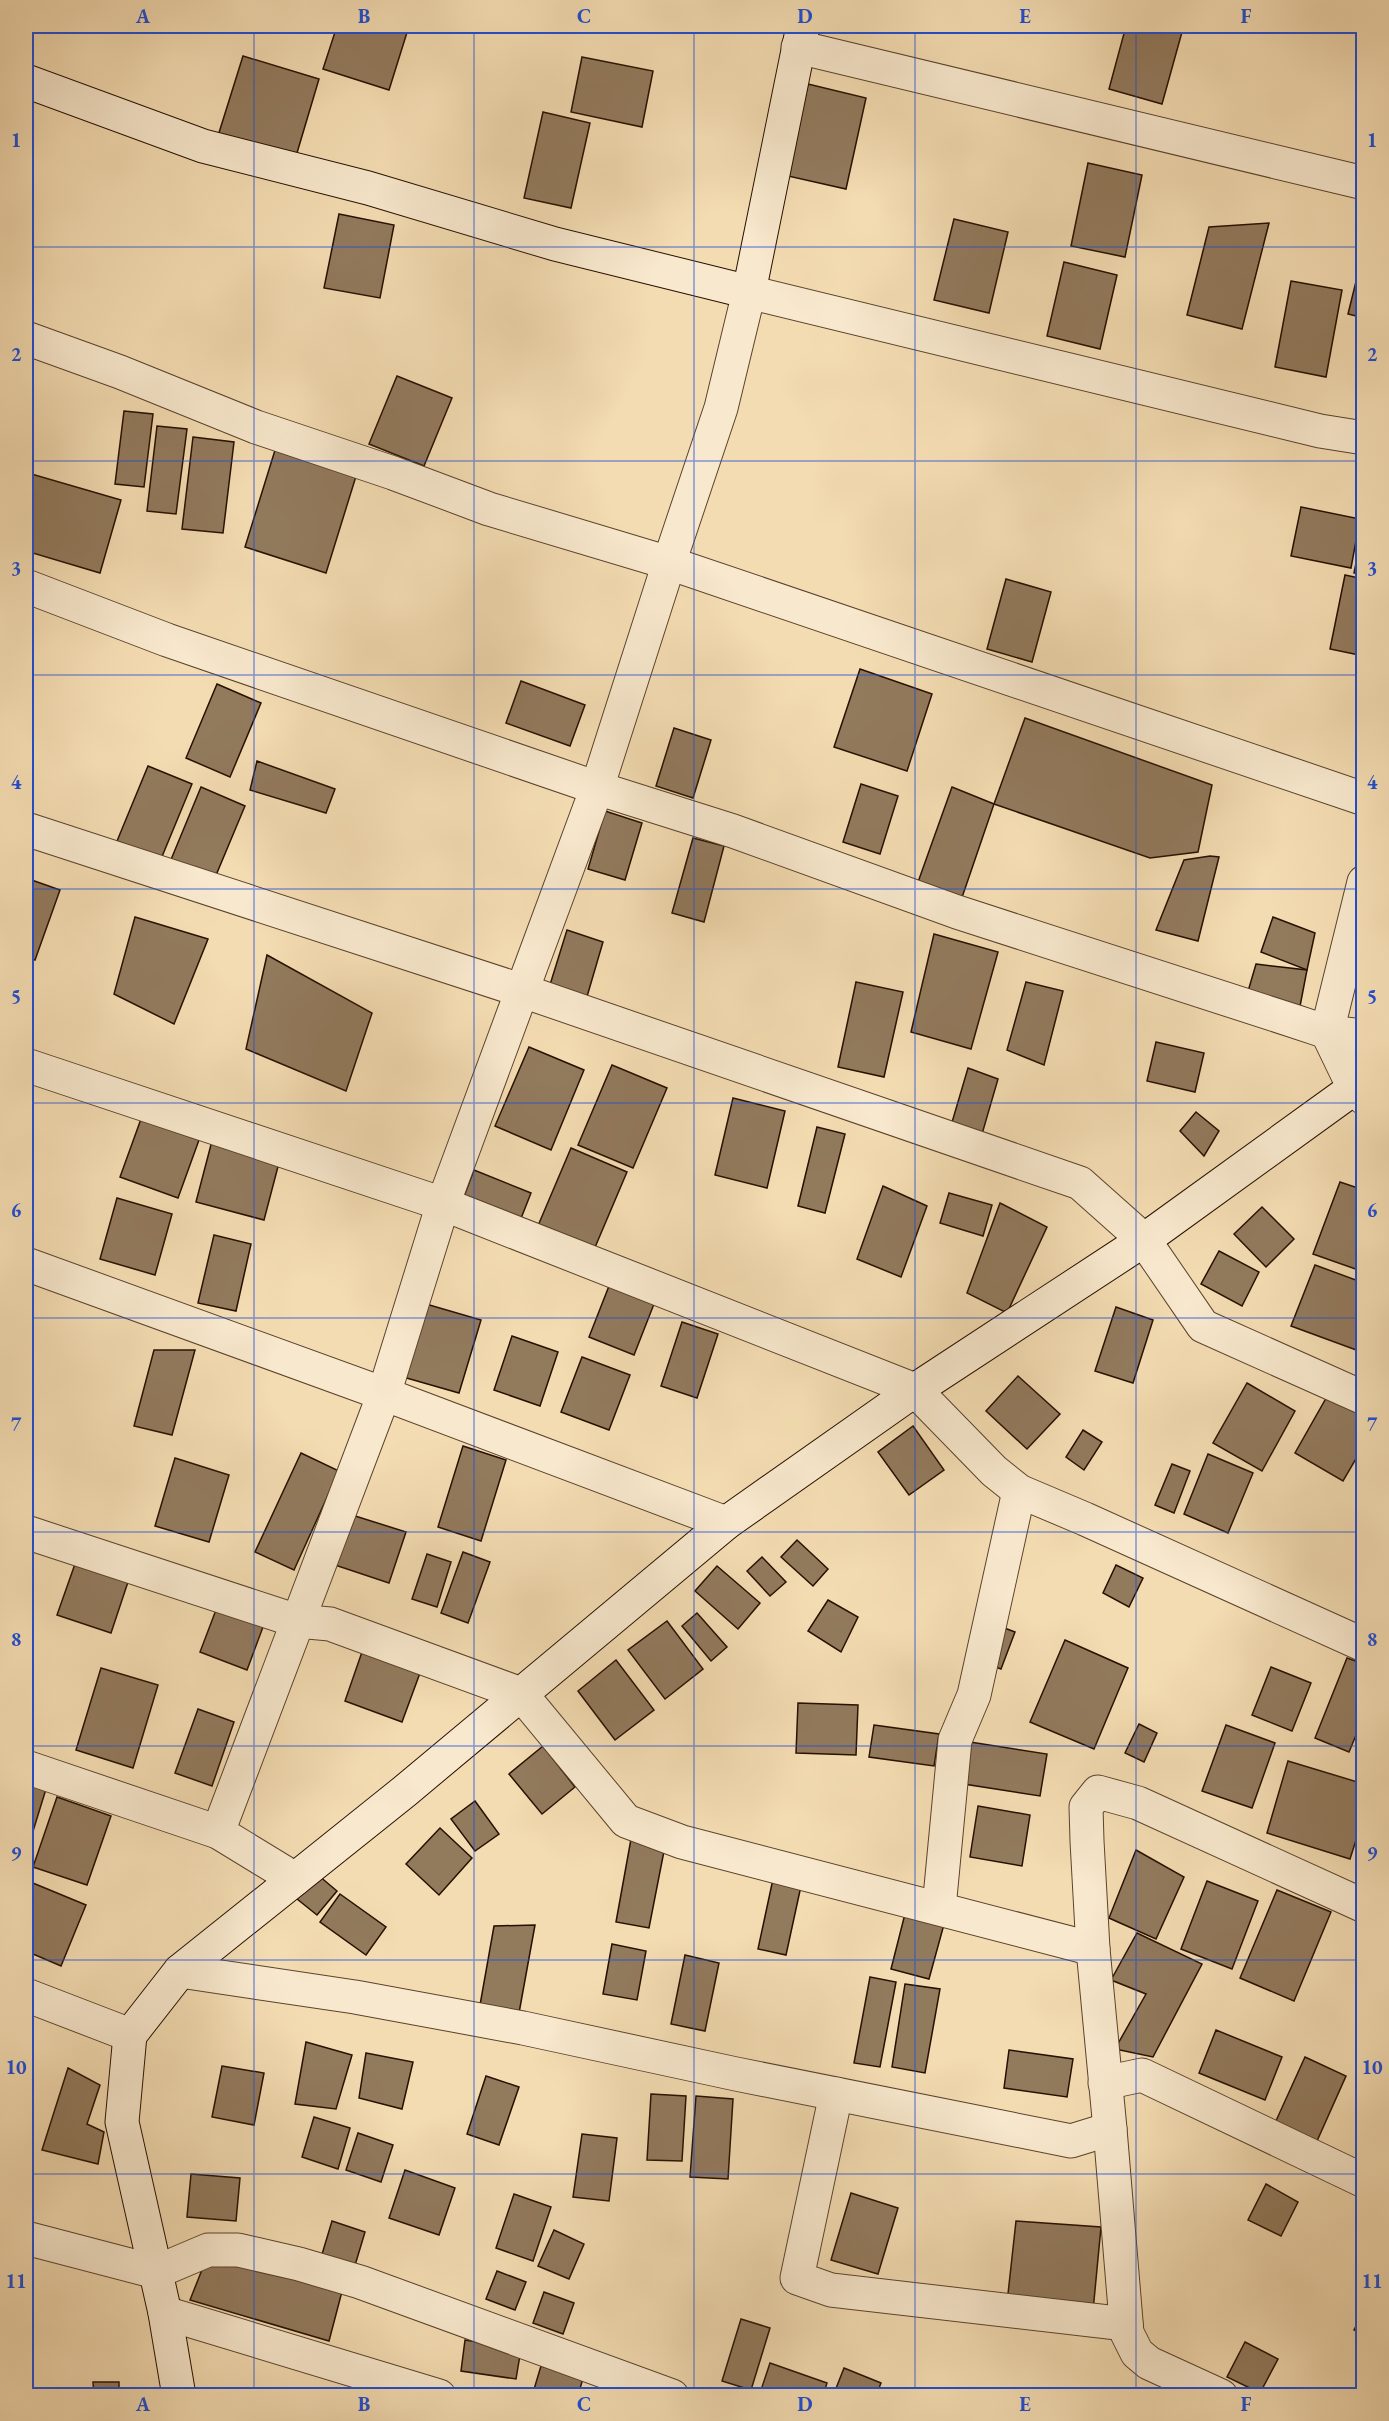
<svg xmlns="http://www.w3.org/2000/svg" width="1389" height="2421" font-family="'EB Garamond',serif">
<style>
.building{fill:#927a5d;stroke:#271000;stroke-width:1.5}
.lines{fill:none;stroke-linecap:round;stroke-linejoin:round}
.street-casing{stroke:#5a432c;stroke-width:35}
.secondary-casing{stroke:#271000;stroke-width:35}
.street{stroke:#f8e8cd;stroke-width:33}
.secondary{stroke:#f8e8cd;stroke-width:33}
.grid{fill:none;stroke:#1d4ed8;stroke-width:1.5;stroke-opacity:0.55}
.neatline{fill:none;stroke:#1d4ed8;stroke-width:2}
.grid-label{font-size:20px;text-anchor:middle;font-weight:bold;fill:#1d4ed8}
</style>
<rect width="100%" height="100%" fill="#f4dcb2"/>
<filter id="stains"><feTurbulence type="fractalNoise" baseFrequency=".00333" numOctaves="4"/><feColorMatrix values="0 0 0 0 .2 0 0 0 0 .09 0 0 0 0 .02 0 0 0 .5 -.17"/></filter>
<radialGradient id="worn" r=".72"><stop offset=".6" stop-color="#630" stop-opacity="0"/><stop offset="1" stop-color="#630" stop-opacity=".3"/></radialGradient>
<!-- building -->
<g class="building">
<polygon points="337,26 409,26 389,90 323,69"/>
<polygon points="1126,26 1157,26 1182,32 1162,104 1109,89"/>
<polygon points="243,56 319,79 294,163 217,139"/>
<polygon points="582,57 653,71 642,127 571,112"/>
<polygon points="808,84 866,98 846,189 788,176"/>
<polygon points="543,112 590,123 571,208 524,198"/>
<polygon points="1088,163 1142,175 1125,257 1071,246"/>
<polygon points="339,214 394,225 380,298 324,288"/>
<polygon points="954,219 1008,232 989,313 934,300"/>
<polygon points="1269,223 1242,329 1187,315 1209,227"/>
<polygon points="1364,249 1364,318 1348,314"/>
<polygon points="1064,262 1117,275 1100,349 1047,336"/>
<polygon points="1291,281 1342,290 1326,377 1275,367"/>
<polygon points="397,376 452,398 424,466 369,444"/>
<polygon points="124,411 153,414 144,487 115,484"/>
<polygon points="157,426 187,429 176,514 147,511"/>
<polygon points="193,437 234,442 223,533 182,529"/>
<polygon points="276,447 357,473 326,573 245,547"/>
<polygon points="28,473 121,500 100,573 26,551 26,482"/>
<polygon points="1301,507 1360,519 1351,568 1291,556"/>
<polygon points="1363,529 1364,530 1364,575 1354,573"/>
<polygon points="1345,575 1364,579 1364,656 1330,649"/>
<polygon points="1006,579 1051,592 1032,662 987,649"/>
<polygon points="860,669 932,694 907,771 834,747"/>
<polygon points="521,681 585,705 570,746 506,723"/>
<polygon points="217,684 261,703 230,777 186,758"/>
<polygon points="1025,718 1212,785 1198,852 1150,858 994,804"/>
<polygon points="674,728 711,740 693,798 656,786"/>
<polygon points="257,761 335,789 326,813 250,790"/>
<polygon points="148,766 192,784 161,859 117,841"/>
<polygon points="861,784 898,796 880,854 843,842"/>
<polygon points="201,787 245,806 214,880 170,862"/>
<polygon points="952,787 994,804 957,912 913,896"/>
<polygon points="605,811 642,823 625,880 588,869"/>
<polygon points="693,838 724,846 704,922 672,913"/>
<polygon points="1210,856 1219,857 1198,941 1156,930 1184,860"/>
<polygon points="26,878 60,890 35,960 26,957"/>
<polygon points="135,917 208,939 174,1024 114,994"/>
<polygon points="1273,917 1315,933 1307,970 1261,952"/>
<polygon points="567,930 603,942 586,1000 549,988"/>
<polygon points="934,934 998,952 971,1049 911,1032"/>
<polygon points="267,955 372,1013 346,1091 246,1049"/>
<polygon points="1256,964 1307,970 1297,1022 1244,1005"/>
<polygon points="856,982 903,992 884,1077 838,1067"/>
<polygon points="1026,982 1063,991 1044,1065 1007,1050"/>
<polygon points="1156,1042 1204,1053 1195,1092 1147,1081"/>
<polygon points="529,1047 584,1070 551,1150 495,1126"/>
<polygon points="612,1065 667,1088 633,1168 578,1145"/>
<polygon points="968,1068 998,1079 980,1141 950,1129"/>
<polygon points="733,1098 785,1111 767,1188 715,1175"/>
<polygon points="1196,1112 1219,1131 1204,1156 1180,1131"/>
<polygon points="141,1119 199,1140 178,1198 120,1177"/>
<polygon points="817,1127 845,1134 825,1213 798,1206"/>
<polygon points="213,1137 281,1155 264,1220 196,1202"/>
<polygon points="571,1148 627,1172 593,1252 537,1228"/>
<polygon points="474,1170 531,1193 520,1221 463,1199"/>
<polygon points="1340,1182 1364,1190 1364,1272 1313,1254"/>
<polygon points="883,1186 927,1206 901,1277 857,1259"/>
<polygon points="949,1193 992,1205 983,1236 940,1223"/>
<polygon points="117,1198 172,1214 155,1275 100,1259"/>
<polygon points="1000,1203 1047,1227 1007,1313 967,1293"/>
<polygon points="1262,1207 1294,1239 1266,1267 1234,1234"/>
<polygon points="214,1235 251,1244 236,1311 198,1303"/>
<polygon points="1219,1251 1259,1272 1242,1306 1201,1284"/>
<polygon points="1315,1265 1364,1283 1364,1339 1359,1351 1291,1326"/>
<polygon points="609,1286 654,1304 634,1355 589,1337"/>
<polygon points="426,1304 481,1320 459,1393 403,1377"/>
<polygon points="1116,1307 1153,1320 1133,1383 1095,1371"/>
<polygon points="682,1322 718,1334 697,1398 661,1386"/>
<polygon points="512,1336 558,1352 540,1406 494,1390"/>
<polygon points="154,1350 195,1350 172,1435 134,1426"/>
<polygon points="582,1357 630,1375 609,1430 561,1412"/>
<polygon points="1018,1376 1060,1414 1027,1449 986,1411"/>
<polygon points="1247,1383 1295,1411 1262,1471 1213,1443"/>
<polygon points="1329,1393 1364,1413 1364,1445 1343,1481 1295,1453"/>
<polygon points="913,1426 944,1470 909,1495 878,1452"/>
<polygon points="1083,1430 1102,1442 1084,1470 1066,1457"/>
<polygon points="463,1446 506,1460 481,1541 438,1527"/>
<polygon points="301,1453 339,1471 294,1570 255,1552"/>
<polygon points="1208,1454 1253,1473 1228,1533 1184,1514"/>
<polygon points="175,1458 229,1475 209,1542 155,1526"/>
<polygon points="1172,1464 1190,1471 1174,1513 1155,1505"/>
<polygon points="352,1515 406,1532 389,1583 335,1565"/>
<polygon points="797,1540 828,1569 813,1586 781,1557"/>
<polygon points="463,1552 490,1562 468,1623 441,1613"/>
<polygon points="427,1554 451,1562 437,1607 412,1599"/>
<polygon points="762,1557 786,1582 770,1596 747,1571"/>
<polygon points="75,1564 128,1582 111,1633 57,1615"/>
<polygon points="1116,1565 1143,1578 1129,1607 1103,1593"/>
<polygon points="717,1566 760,1603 738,1629 695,1591"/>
<polygon points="828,1600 858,1617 841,1652 808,1631"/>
<polygon points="216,1610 263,1627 247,1670 200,1652"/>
<polygon points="697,1613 727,1647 711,1661 682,1626"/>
<polygon points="667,1621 703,1669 665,1699 628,1650"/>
<polygon points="999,1626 1015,1632 1001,1669 985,1663"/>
<polygon points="1065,1640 1128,1668 1094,1749 1030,1722"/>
<polygon points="362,1652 420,1673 402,1722 345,1701"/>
<polygon points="1347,1658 1364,1664 1364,1716 1349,1752 1315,1738"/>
<polygon points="616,1660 654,1710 615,1740 578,1691"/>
<polygon points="1271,1667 1311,1683 1292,1731 1252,1715"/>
<polygon points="101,1668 158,1685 133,1768 76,1750"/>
<polygon points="798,1703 858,1705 856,1755 796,1753"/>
<polygon points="198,1709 234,1722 212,1786 175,1773"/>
<polygon points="1139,1724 1157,1733 1144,1762 1125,1753"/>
<polygon points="874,1725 939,1734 934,1766 869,1757"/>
<polygon points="1226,1725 1275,1743 1252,1808 1202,1791"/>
<polygon points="970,1742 1047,1754 1040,1796 964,1784"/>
<polygon points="543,1746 575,1787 542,1814 509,1774"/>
<polygon points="1288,1761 1364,1784 1364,1815 1350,1859 1267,1833"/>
<polygon points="26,1782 46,1789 26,1854"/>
<polygon points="57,1797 111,1816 87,1885 33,1867"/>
<polygon points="475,1801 499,1834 475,1851 451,1819"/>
<polygon points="978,1806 1030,1815 1022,1866 970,1857"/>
<polygon points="440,1828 472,1858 439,1895 406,1864"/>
<polygon points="631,1839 665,1846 649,1928 616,1922"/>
<polygon points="1136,1850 1184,1877 1156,1939 1109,1918"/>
<polygon points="312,1870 337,1891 317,1915 292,1895"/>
<polygon points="773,1879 801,1886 786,1955 758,1949"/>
<polygon points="28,1881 86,1905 61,1966 26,1951 26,1888"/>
<polygon points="1207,1881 1258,1901 1232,1969 1181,1949"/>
<polygon points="1277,1890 1331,1912 1294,2001 1240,1978"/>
<polygon points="340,1894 386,1927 366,1955 320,1922"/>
<polygon points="907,1906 946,1917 929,1979 891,1969"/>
<polygon points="535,1925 519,2013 480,2005 494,1926"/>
<polygon points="1137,1933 1202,1964 1153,2057 1115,2049 1146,1994 1111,1980"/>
<polygon points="612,1944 646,1951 637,2000 603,1994"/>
<polygon points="685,1955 719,1963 705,2031 671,2024"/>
<polygon points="870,1977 896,1982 880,2067 854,2063"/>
<polygon points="905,1984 940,1989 925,2073 892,2067"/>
<polygon points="1216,2030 1282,2057 1265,2100 1199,2073"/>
<polygon points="306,2042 352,2055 336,2109 295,2104"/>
<polygon points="1009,2050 1073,2059 1067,2097 1004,2088"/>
<polygon points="366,2053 413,2062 402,2109 359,2098"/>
<polygon points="1305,2057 1346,2076 1317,2141 1275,2123"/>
<polygon points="222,2066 264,2073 254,2125 212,2117"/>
<polygon points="68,2068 100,2085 87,2124 104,2132 98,2164 42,2150"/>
<polygon points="486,2076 519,2087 499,2145 467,2134"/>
<polygon points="651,2094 686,2096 682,2161 647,2160"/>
<polygon points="696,2096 733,2099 728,2179 690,2177"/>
<polygon points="314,2117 350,2128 338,2169 302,2157"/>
<polygon points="358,2133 393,2145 381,2182 346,2170"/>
<polygon points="582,2134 617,2138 609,2201 573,2197"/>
<polygon points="405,2170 455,2188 439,2235 389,2218"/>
<polygon points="191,2174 240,2178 236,2221 187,2217"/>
<polygon points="1266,2184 1298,2202 1281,2236 1248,2220"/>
<polygon points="851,2193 898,2208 878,2274 831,2260"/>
<polygon points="514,2194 551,2207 533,2261 496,2248"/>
<polygon points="332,2221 365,2232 353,2272 320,2261"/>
<polygon points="1016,2221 1101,2227 1093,2311 1007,2303"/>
<polygon points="554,2230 584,2244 569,2279 538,2266"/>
<polygon points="209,2252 345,2280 329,2341 190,2300"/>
<polygon points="497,2271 526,2282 515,2310 486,2299"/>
<polygon points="544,2292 574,2303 563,2334 533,2323"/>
<polygon points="1364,2311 1364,2335 1354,2330"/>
<polygon points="741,2319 770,2328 751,2390 722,2381"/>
<polygon points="465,2340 521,2349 516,2379 461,2371"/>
<polygon points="1245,2342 1278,2359 1260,2393 1227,2377"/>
<polygon points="770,2363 827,2383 823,2396 759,2396"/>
<polygon points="541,2366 583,2378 578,2396 532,2396"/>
<polygon points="844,2368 881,2383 876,2396 833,2396"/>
<polygon points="93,2382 119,2382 119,2396 94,2396"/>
</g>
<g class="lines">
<!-- street casing -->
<g class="street-casing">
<g id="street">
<polyline points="798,47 1364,183"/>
<polyline points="26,338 120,372 256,427 393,473 489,509 669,563 1364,799"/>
<polyline points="1364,438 1320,431 749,292 721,408 669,563 597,788 733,831 957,912 1297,1022 1327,1032 1364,1036"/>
<polyline points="26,586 167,640 597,788 443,1204 384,1394 218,1832"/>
<polyline points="26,829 523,991 1080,1183 1144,1240 1203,1326 1364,1398"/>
<polyline points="1364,882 1327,1032 1354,1088 1364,1098"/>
<polyline points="26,1065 443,1204 915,1390 994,1471 1019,1491 1085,1519 1364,1645"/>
<polyline points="26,1264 384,1394 726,1523"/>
<polyline points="26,1532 297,1621 330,1624 521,1694 626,1821 682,1842 1093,1949"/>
<polyline points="26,1767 218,1832 295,1879"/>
<polyline points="939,1908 955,1740 974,1695 1019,1491"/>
<polyline points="180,1971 355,1997 523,2028 736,2074 1071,2141 1110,2129 1093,1949 1087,1841 1086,1807 1098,1792 1138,1803 1364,1906"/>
<polyline points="26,1995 130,2035"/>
<polyline points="1105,2083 1142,2075 1364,2181"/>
<polyline points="836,2094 797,2278 831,2290 1126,2324"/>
<polyline points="1110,2129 1127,2333 1137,2353 1149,2363 1221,2396"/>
<polyline points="26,2238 156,2272 208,2250 238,2250 299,2264 360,2282 672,2396"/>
<polyline points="165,2313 439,2396"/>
</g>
</g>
<!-- secondary casing -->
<g class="secondary-casing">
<g id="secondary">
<polyline points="26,81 203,146 368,188 555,244 749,292 803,26"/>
<polyline points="179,2396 165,2313 122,2122 130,2035 180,1971 405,1791 726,1523 915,1390 1144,1240 1364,1081"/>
</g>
</g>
<!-- street -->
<use href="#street" class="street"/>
<!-- secondary -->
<use href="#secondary" class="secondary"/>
</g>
<!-- grid -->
<path class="grid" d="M 254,26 L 254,2396M 474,26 L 474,2396M 694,26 L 694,2396M 915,26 L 915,2396M 1136,26 L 1136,2396M 26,247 L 1364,247M 26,461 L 1364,461M 26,675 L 1364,675M 26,889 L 1364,889M 26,1103 L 1364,1103M 26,1318 L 1364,1318M 26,1532 L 1364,1532M 26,1746 L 1364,1746M 26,1960 L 1364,1960M 26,2174 L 1364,2174"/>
<!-- margin -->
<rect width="1389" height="2421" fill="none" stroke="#f4dcb2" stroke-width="66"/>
<rect x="33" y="33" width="1323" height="2355" class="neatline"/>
<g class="grid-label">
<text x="143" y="23">A</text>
<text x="364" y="23">B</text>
<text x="584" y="23">C</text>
<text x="805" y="23">D</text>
<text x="1025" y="23">E</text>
<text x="1246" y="23">F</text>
<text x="16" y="147">1</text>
<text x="1372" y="147">1</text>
<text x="16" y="361">2</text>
<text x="1372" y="361">2</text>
<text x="16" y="575">3</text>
<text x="1372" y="575">3</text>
<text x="16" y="789">4</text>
<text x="1372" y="789">4</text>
<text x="16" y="1003">5</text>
<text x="1372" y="1003">5</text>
<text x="16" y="1217">6</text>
<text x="1372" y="1217">6</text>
<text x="16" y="1431">7</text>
<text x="1372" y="1431">7</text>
<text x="16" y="1646">8</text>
<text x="1372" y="1646">8</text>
<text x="16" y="1860">9</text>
<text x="1372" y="1860">9</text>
<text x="16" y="2074">10</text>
<text x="1372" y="2074">10</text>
<text x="16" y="2288">11</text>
<text x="1372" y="2288">11</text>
<text x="143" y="2411">A</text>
<text x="364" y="2411">B</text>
<text x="584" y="2411">C</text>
<text x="805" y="2411">D</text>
<text x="1025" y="2411">E</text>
<text x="1246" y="2411">F</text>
</g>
<rect width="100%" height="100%" filter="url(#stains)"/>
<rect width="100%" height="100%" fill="url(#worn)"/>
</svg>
